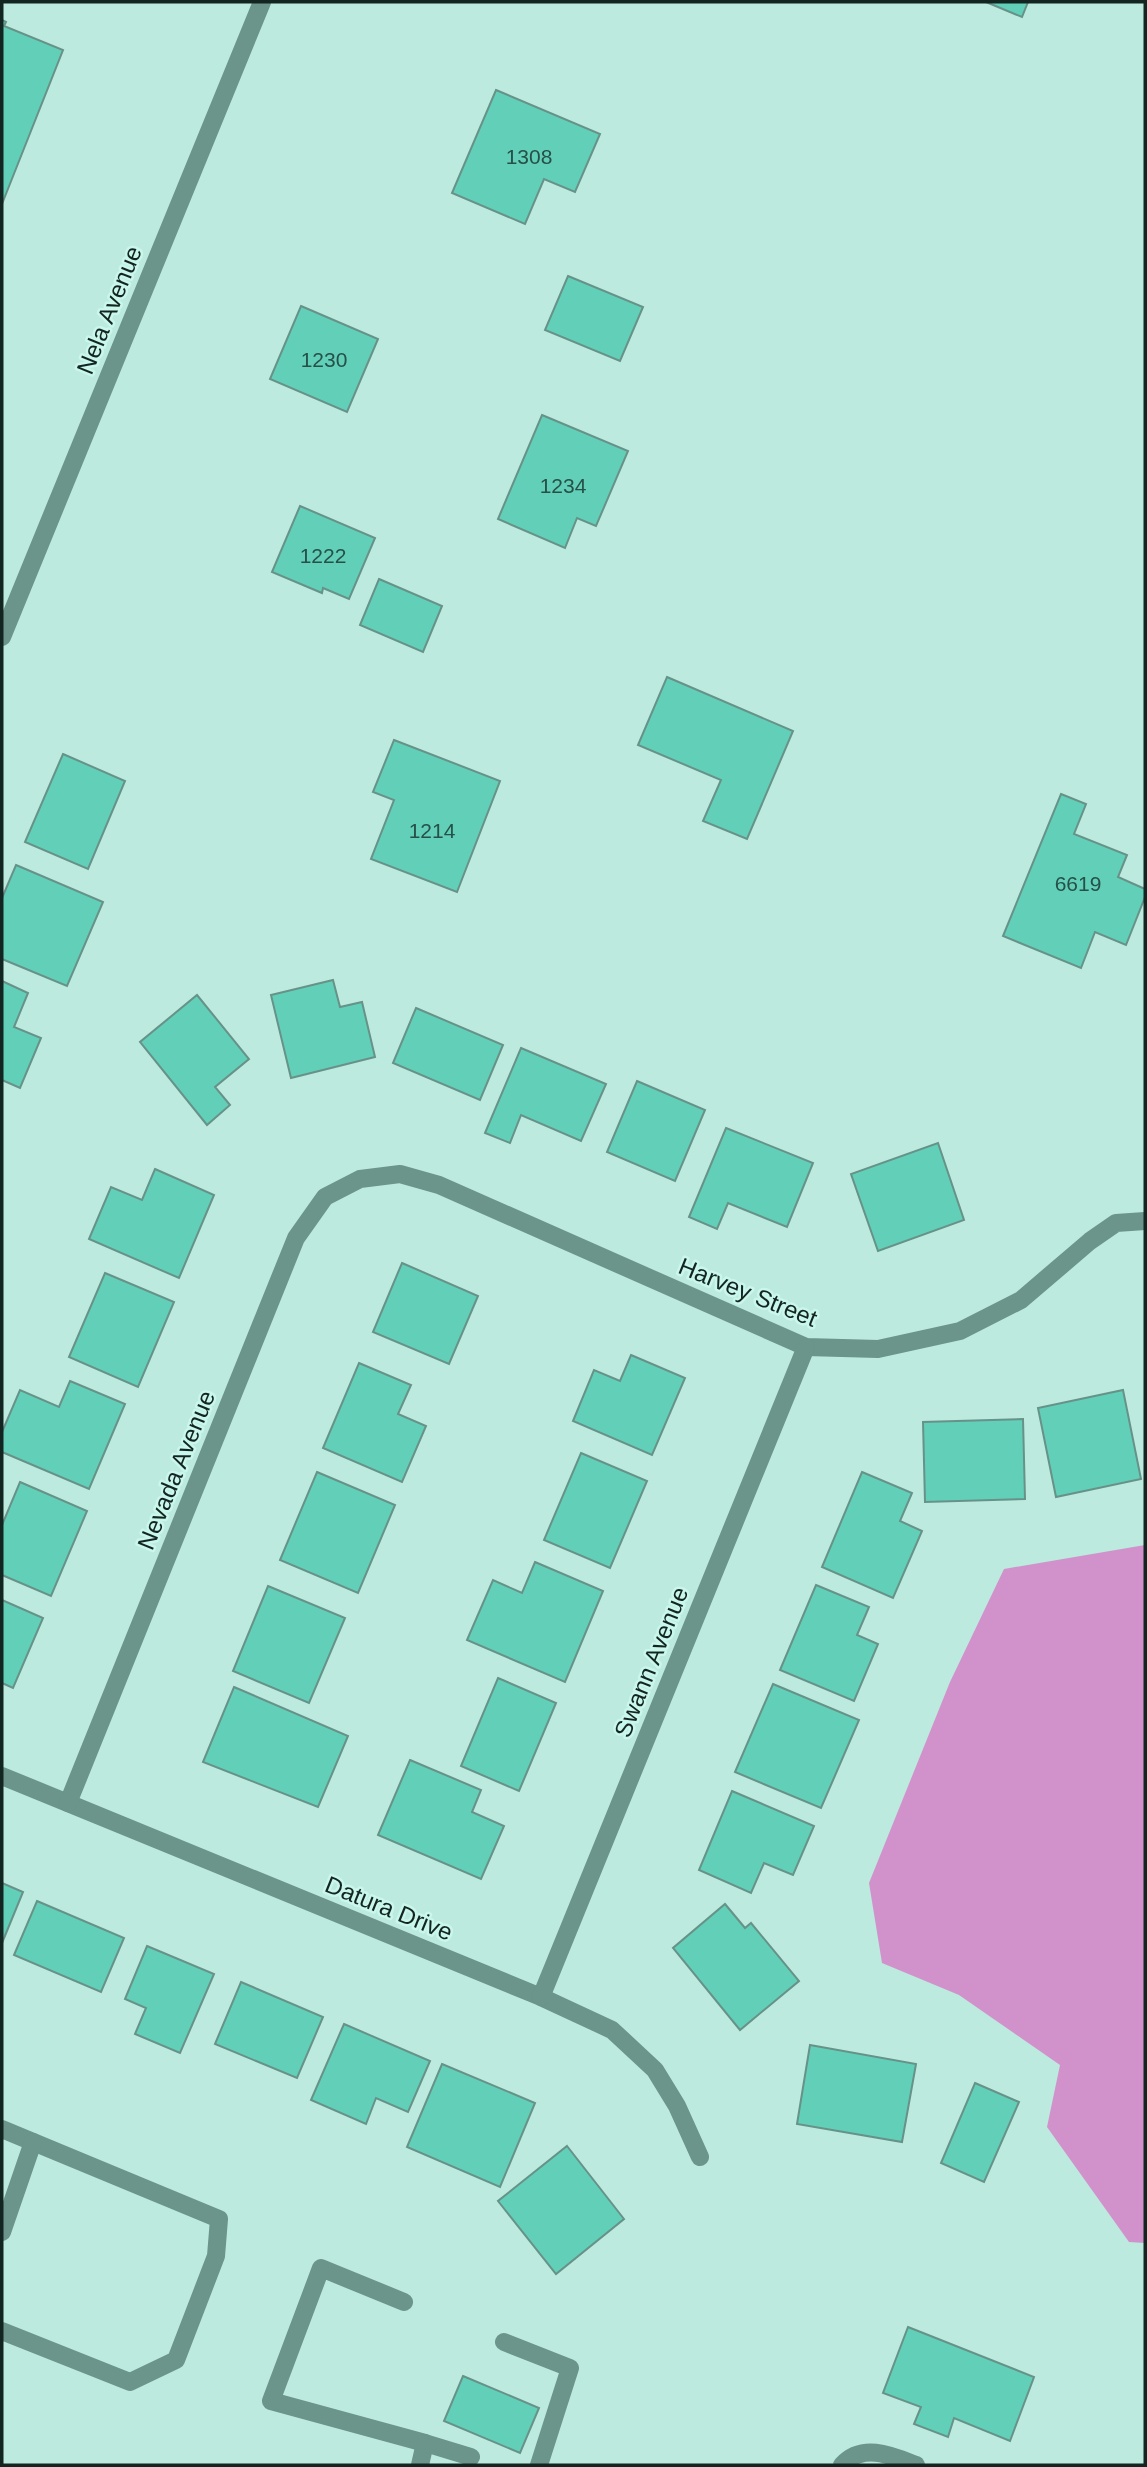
<svg xmlns="http://www.w3.org/2000/svg" width="1147" height="2467" font-family="Arial,sans-serif">
<style>
.water{fill:#d192cb}
.building{fill:#62d0b9;stroke:#679288;stroke-width:2}
.lines{fill:none;stroke-linecap:round;stroke-linejoin:round}
.service{stroke:#6b948a;stroke-width:18}
.minor{stroke:#6b948a;stroke-width:18}
.tertiary{stroke:#6b948a;stroke-width:18}
.labels{text-anchor:middle;dominant-baseline:central;stroke-width:5;stroke-linejoin:round;paint-order:stroke}
.number-label{font-size:21px;fill:#275047}
.street-label{font-size:24px;fill:#132521;stroke:#c9f7eb}
</style>
<rect width="100%" height="100%" fill="#bceade"/>
<!-- water -->
<polygon class="water" points="1145,1545 1145,2243 1129,2242 1047,2127 1060,2065 959,1995 882,1963 869,1883 950,1682 1004,1569"/>
<!-- building -->
<g class="building">
<polygon points="986,2 1028,2 1022,17"/>
<polygon points="2,20 6,22 4,26 63,50 2,204"/>
<polygon points="496,90 600,134 575,192 544,179 525,224 452,193"/>
<polygon points="568,276 643,307 620,361 545,330"/>
<polygon points="301,306 378,339 347,412 270,379"/>
<polygon points="542,415 628,451 596,526 577,518 565,548 498,519"/>
<polygon points="300,506 375,538 349,599 323,588 322,593 272,572"/>
<polygon points="379,579 442,606 423,652 360,625"/>
<polygon points="667,677 793,731 747,839 703,821 721,780 638,745"/>
<polygon points="394,740 500,781 457,892 371,859 394,800 373,792"/>
<polygon points="63,754 125,781 88,869 25,842"/>
<polygon points="1061,794 1086,804 1074,834 1127,855 1118,877 1145,889 1145,897 1126,945 1095,932 1081,968 1003,936"/>
<polygon points="16,865 103,902 67,986 2,959 2,898"/>
<polygon points="333,980 340,1007 362,1002 375,1057 291,1078 271,995"/>
<polygon points="2,981 28,993 14,1027 41,1038 20,1088 2,1080"/>
<polygon points="197,995 249,1059 215,1087 230,1105 207,1125 140,1042"/>
<polygon points="416,1008 503,1045 480,1100 393,1063"/>
<polygon points="521,1048 606,1084 581,1141 521,1115 510,1143 485,1133"/>
<polygon points="637,1081 705,1110 675,1181 607,1152"/>
<polygon points="726,1128 813,1163 787,1227 728,1203 717,1229 689,1217"/>
<polygon points="938,1143 964,1220 878,1251 851,1174"/>
<polygon points="155,1169 214,1195 179,1278 89,1239 111,1187 142,1200"/>
<polygon points="402,1263 478,1296 449,1364 373,1332"/>
<polygon points="105,1273 174,1302 138,1387 69,1357"/>
<polygon points="631,1355 685,1378 652,1455 573,1421 594,1370 620,1381"/>
<polygon points="359,1363 411,1385 398,1414 426,1426 402,1482 323,1448"/>
<polygon points="70,1381 125,1404 89,1489 2,1452 2,1432 20,1390 59,1407"/>
<polygon points="1123,1390 1141,1479 1056,1497 1038,1408"/>
<polygon points="1023,1419 1025,1499 925,1502 923,1422"/>
<polygon points="581,1453 647,1481 610,1568 544,1540"/>
<polygon points="317,1472 395,1505 358,1593 280,1560"/>
<polygon points="862,1472 912,1493 900,1521 922,1531 893,1598 822,1567"/>
<polygon points="20,1482 87,1511 51,1596 2,1575 2,1525"/>
<polygon points="535,1562 603,1591 565,1682 467,1640 493,1580 522,1593"/>
<polygon points="816,1585 869,1607 857,1635 878,1644 854,1701 780,1670"/>
<polygon points="268,1586 345,1618 309,1703 233,1671"/>
<polygon points="2,1600 43,1618 13,1688 2,1683"/>
<polygon points="498,1678 556,1703 519,1791 461,1766"/>
<polygon points="773,1684 859,1720 821,1808 735,1772"/>
<polygon points="234,1687 348,1736 318,1807 203,1762"/>
<polygon points="410,1760 481,1790 472,1812 504,1826 481,1879 378,1835"/>
<polygon points="732,1791 814,1826 793,1875 764,1863 751,1893 699,1870"/>
<polygon points="2,1883 23,1892 2,1943"/>
<polygon points="37,1901 124,1938 101,1992 14,1955"/>
<polygon points="725,1904 745,1928 751,1923 799,1981 740,2030 673,1948"/>
<polygon points="147,1946 214,1974 180,2053 135,2034 146,2008 125,1999"/>
<polygon points="241,1982 323,2017 297,2078 215,2044"/>
<polygon points="344,2024 430,2061 408,2112 376,2098 366,2124 311,2100"/>
<polygon points="810,2045 916,2064 902,2142 797,2124"/>
<polygon points="442,2064 535,2103 500,2187 407,2147"/>
<polygon points="975,2083 1019,2102 984,2182 941,2163"/>
<polygon points="567,2146 624,2219 556,2274 498,2201"/>
<polygon points="908,2327 1034,2377 1010,2441 954,2418 948,2437 914,2424 921,2407 883,2393"/>
<polygon points="463,2376 539,2408 520,2453 444,2421"/>
</g>
<g class="lines">
<!-- service -->
<g class="service">
<polyline points="2,2129 219,2219 216,2256 176,2360 130,2382 2,2331"/>
<polyline points="2,2232 33,2142"/>
<polyline points="404,2302 321,2268 271,2401 425,2443 420,2465"/>
<polyline points="504,2342 570,2368 539,2465"/>
<polyline points="425,2443 471,2457"/>
<path d="M 842,2465 C 863,2442 893,2456 916,2465"/>
</g>
<!-- minor -->
<g class="minor">
<polyline points="2,1776 541,1997 612,2030 655,2070 677,2106 700,2157"/>
<polyline points="68,1803 296,1238 325,1197 360,1179 400,1174 439,1185 806,1347 878,1349 960,1331 1021,1300 1090,1241 1116,1223 1145,1221"/>
<polyline points="541,1997 806,1347"/>
</g>
<!-- tertiary -->
<polyline class="tertiary" points="2,637 262,2"/>
</g>
<g class="labels">
<!-- number labels -->
<g class="number-label">
<text x="529" y="156">1308</text>
<text x="324" y="359">1230</text>
<text x="563" y="485">1234</text>
<text x="323" y="555">1222</text>
<text x="432" y="830">1214</text>
<text x="1078" y="883">6619</text>
</g>
<!-- street labels -->
<g class="street-label">
<text transform="translate(109 310) rotate(-68)">Nela Avenue</text>
<text transform="translate(748 1292) rotate(22)">Harvey Street</text>
<text transform="translate(176 1470) rotate(-68)">Nevada Avenue</text>
<text transform="translate(651 1662) rotate(-68)">Swann Avenue</text>
<text transform="translate(389 1908) rotate(22)">Datura Drive</text>
</g>
</g>
<!-- border -->
<rect width="1147" height="2467" fill="none" stroke="#132521" stroke-width="7"/>
</svg>
